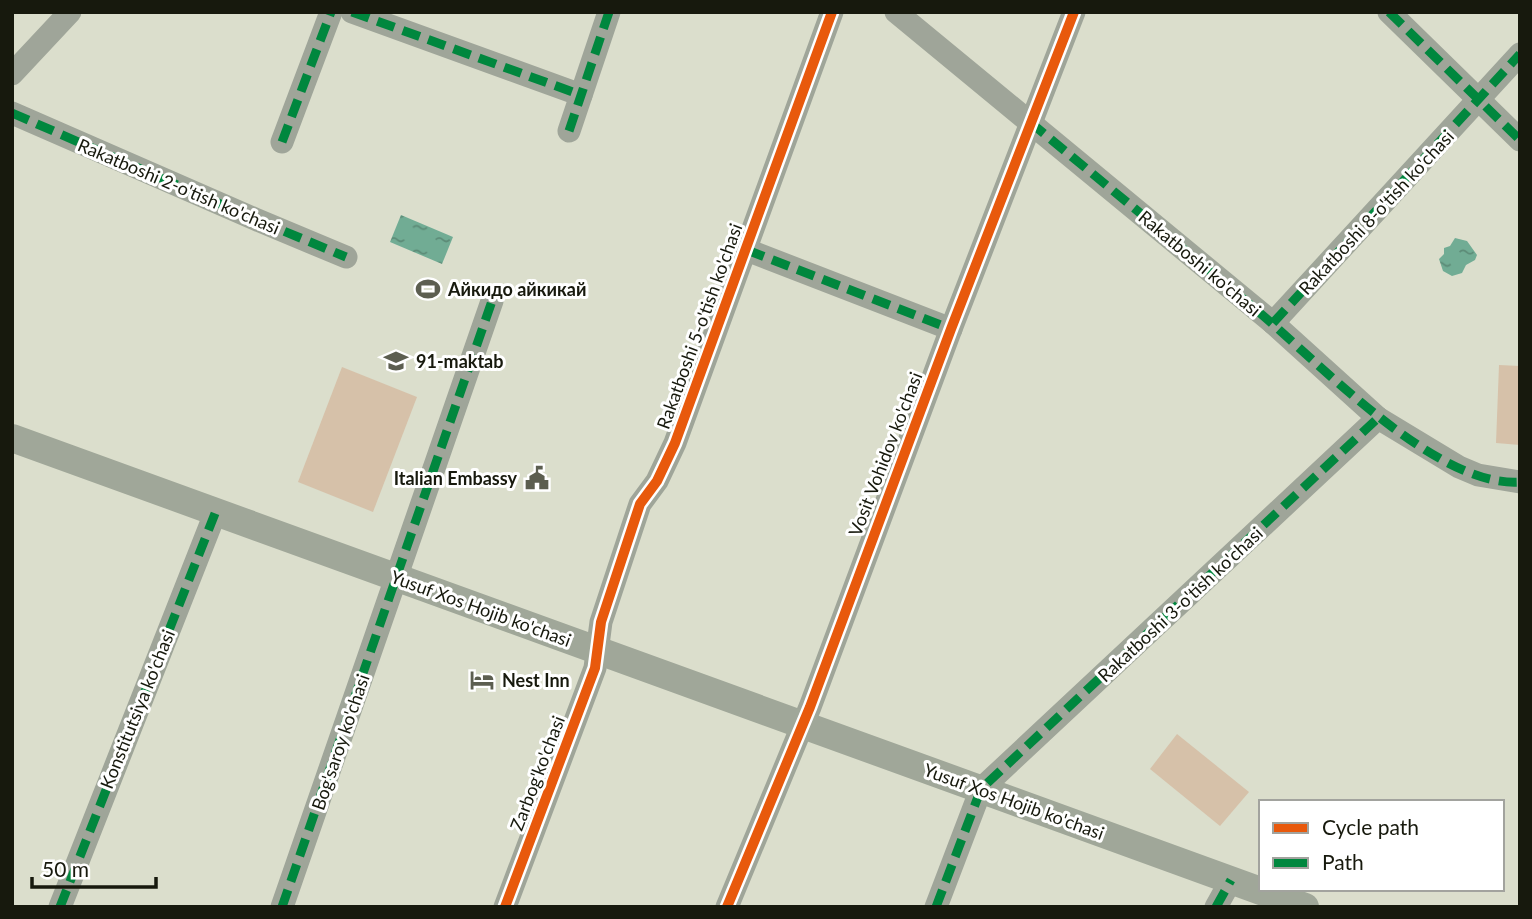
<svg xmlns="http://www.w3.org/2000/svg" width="1532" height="919" font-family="Lato,sans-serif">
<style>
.grass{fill:#d6c1a9}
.water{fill:url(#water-ripples)}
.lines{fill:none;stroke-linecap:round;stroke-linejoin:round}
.minor{stroke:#9fa599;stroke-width:23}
.major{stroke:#a0a799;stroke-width:28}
.quiet{stroke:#00873e;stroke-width:9;stroke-dasharray:18 9;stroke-linecap:butt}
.cycleway-casing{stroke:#fff;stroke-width:15}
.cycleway{stroke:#e8590c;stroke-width:10}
.labels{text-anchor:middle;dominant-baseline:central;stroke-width:6;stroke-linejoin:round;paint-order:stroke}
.street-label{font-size:18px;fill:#17190d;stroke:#fff}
.poi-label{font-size:18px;font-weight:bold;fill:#17190d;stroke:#fff;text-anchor:start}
</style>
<defs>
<pattern id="water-ripples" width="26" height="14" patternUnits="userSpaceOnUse" patternTransform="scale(1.75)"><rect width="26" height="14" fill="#71ac94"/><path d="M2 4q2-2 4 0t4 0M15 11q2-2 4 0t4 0" fill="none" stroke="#5c8b77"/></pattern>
</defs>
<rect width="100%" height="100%" fill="#dbdecc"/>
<!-- grass -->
<g class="grass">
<polygon points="1499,365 1520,366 1520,445 1496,443"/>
<polygon points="342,367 417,397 373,512 298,482"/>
<polygon points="1177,734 1249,792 1220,826 1150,769"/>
</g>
<!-- water -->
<g class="water">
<polygon points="401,215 453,237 442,264 390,242"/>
<polygon points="1455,238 1467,241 1477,255 1475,260 1466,265 1462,273 1452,276 1443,271 1439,259 1444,254 1444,248 1450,246"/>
</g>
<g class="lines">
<!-- minor -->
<g class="minor">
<polyline points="352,12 581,95"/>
<polyline points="896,12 1273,323 1378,418 1459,467 1478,475 1520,482"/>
<polyline points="1389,12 1520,140"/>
<polyline points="12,74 70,12"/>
<polyline points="12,113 255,219 346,257"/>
<polyline points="569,131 609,12"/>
<polyline points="282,142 331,12"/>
<polyline points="747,250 951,329"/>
<polyline points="1273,323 1520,54"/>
<polyline points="60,907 216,511"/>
<polyline points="282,907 492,301"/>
<polyline points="505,907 595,668 601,622 640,504 657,481 675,443 832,12"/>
<polyline points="727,907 810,707 951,329 1074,12"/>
<polyline points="936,907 981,789 1378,418"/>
<polyline points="1216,907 1231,880"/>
</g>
<!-- major -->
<polyline class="major" points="12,438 1305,907"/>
<!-- quiet -->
<g class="quiet">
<polyline points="352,12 581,95"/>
<polyline points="1389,12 1520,140"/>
<polyline points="12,113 255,219 346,257"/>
<path d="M 1030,122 C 1105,184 1180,246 1254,308 C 1316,359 1435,488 1520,482"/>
<polyline points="569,131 609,12"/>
<polyline points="282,142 331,12"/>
<polyline points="747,250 951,329"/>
<polyline points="1273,323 1520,54"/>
<polyline points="60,907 216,511"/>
<polyline points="282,907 492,301"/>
<polyline points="936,907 981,789 1378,418"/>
<polyline points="1216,907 1231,880"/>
</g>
<!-- cycleway casing -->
<g class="cycleway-casing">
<g id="cycleway">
<polyline points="505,907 595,668 601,622 640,504 657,481 675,443 832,12"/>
<polyline points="727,907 810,707 951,329 1074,12"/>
</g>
</g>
<!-- cycleway -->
<use href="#cycleway" class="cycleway"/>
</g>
<!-- icons -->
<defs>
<g id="stadium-bare" transform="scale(1.89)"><path d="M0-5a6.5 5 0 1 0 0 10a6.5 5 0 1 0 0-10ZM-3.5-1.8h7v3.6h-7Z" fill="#5c5e50" stroke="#fff" stroke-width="2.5" paint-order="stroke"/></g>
<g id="school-bare" transform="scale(1.89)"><path d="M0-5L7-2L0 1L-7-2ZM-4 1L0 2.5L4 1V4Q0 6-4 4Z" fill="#5c5e50" stroke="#fff" stroke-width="2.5" paint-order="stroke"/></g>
<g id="civic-bare" transform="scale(1.89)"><path d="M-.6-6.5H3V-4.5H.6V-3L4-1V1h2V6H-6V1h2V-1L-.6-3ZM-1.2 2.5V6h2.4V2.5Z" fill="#5c5e50" stroke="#fff" stroke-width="2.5" paint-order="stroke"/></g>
<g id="hotel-bare" transform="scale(1.89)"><path d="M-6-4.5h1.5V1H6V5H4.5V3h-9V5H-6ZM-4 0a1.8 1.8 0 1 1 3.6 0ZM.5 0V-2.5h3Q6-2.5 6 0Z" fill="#5c5e50" stroke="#fff" stroke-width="2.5" paint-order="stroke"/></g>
</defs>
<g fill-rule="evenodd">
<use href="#stadium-bare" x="428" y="289"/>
<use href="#school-bare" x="396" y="361"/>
<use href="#civic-bare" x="537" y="478"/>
<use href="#hotel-bare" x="482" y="680"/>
</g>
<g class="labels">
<!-- street labels -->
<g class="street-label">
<text transform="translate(179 186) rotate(23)">Rakatboshi 2-o'tish ko'chasi</text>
<text transform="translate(1376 212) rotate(-47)">Rakatboshi 8-o'tish ko'chasi</text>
<text transform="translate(1200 263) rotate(40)">Rakatboshi ko'chasi</text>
<text transform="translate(699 326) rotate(-70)">Rakatboshi 5-o'tish ko'chasi</text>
<text transform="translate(885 454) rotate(-69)">Vosit Vohidov ko'chasi</text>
<text transform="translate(1180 604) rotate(-43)">Rakatboshi 3-o'tish ko'chasi</text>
<text transform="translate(481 608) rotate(20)">Yusuf Xos Hojib ko'chasi</text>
<text transform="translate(137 709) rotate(-68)">Konstitutsiya ko'chasi</text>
<text transform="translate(340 742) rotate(-71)">Bog'saroy ko'chasi</text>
<text transform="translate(537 773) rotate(-69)">Zarbog'ko'chasi</text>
<text transform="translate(1014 801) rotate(20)">Yusuf Xos Hojib ko'chasi</text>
</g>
<!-- poi labels -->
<g class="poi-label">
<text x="448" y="289">Айкидо айкикай</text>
<text x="416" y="361">91-maktab</text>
<text x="517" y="478" text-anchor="end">Italian Embassy</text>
<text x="502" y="680">Nest Inn</text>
</g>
</g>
<!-- border -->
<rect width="1532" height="919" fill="none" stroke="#17190d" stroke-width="28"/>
<!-- legend -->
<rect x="1259" y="800" width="245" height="91" fill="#ffffff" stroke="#a2a39e" stroke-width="2"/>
<rect x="1273" y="823" width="35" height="10" fill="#e8590c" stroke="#a2a39e" stroke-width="2"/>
<text x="1322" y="835" font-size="21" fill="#17190d">Cycle path</text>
<rect x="1273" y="858" width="35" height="10" fill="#00873e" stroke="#a2a39e" stroke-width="2"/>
<text x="1322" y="870" font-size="21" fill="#17190d">Path</text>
<!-- scale -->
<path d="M32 877v10h124v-10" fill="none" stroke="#17190d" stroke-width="3.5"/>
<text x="42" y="877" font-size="21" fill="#17190d" stroke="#ffffff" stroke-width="5" paint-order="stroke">50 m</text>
</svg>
